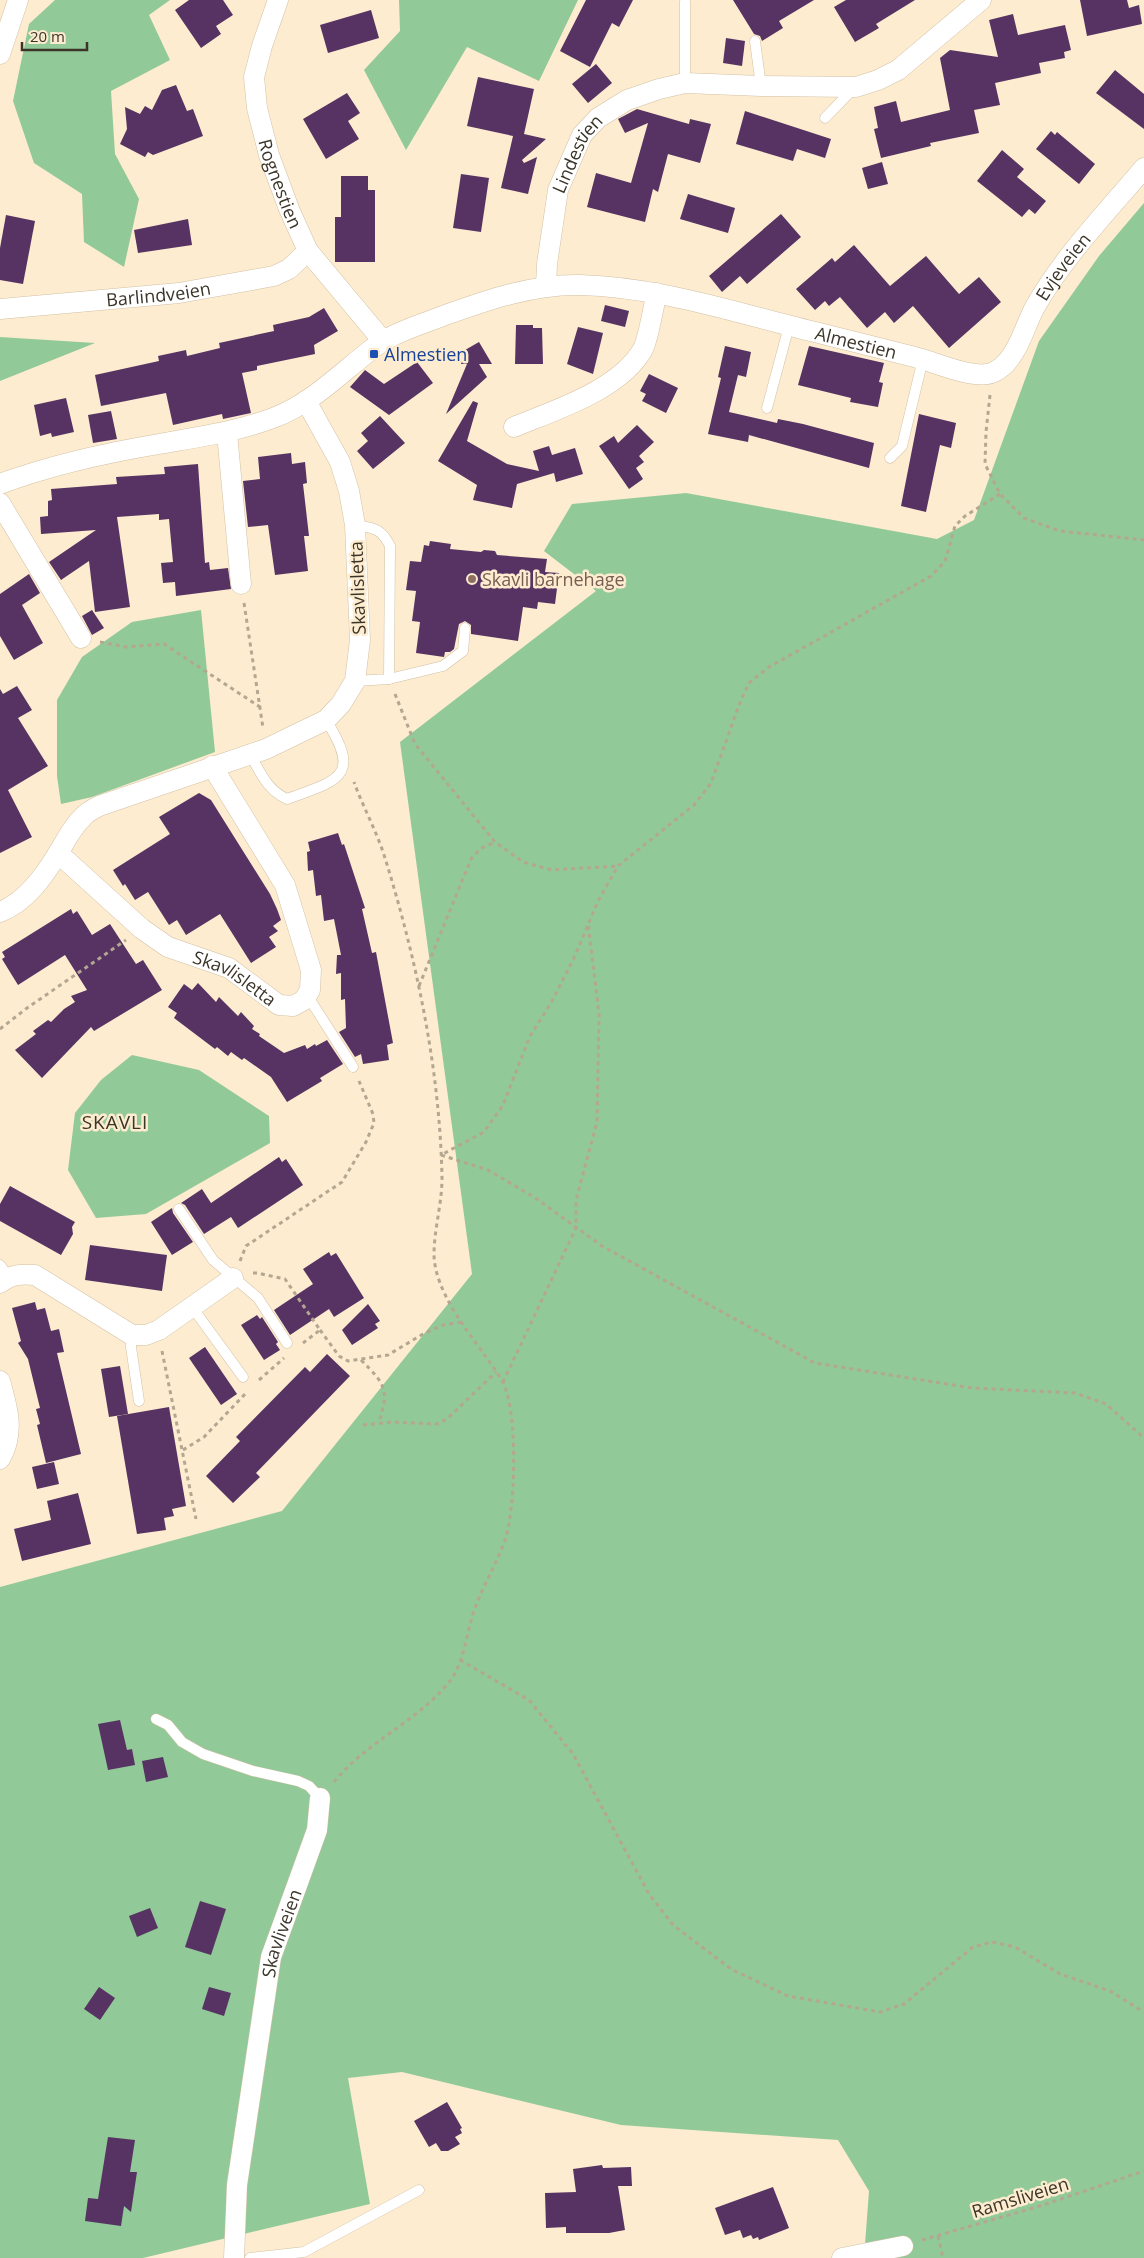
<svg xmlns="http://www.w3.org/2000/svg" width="1144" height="2258" font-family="'Open Sans',sans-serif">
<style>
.forest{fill:#92c998}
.building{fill:#563363}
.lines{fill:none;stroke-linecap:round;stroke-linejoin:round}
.lane-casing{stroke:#d2c1a5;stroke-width:11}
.street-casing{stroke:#d2c1a5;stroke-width:21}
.path{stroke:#b4a791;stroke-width:3;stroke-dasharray:4 4;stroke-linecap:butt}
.lane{stroke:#fff;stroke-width:10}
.street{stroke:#fff;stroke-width:20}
.transit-dot{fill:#1a4fb4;stroke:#fdeccf;stroke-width:2}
.education-dot{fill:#8d6e63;stroke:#fdeccf;stroke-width:2}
.labels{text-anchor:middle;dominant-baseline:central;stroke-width:5;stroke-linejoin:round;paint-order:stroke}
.street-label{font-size:18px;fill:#3b3529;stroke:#fdeccf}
.transit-label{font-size:18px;fill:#164399;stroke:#fdeccf;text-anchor:start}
.education-label{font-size:18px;fill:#785e54;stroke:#fdeccf;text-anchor:start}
.neighbourhood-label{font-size:19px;letter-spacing:1px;fill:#3b3529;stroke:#fdeccf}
</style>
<rect width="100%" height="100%" fill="#fdeccf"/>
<!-- forest -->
<g class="forest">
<polygon points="55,0 170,0 149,15 170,60 111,91 115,154 139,199 124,267 84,242 82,194 34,163 13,101 29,24"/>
<polygon points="399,0 578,0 539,81 467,47 406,150 364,70 400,31"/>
<polygon points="1144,203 1144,2258 864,2258 869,2191 838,2140 621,2125 402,2072 348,2078 370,2204 143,2258 0,2258 0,1587 282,1511 472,1274 400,742 596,591 544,551 572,504 686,493 937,539 974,520 1039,341 1099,256"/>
<polygon points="0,337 95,343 0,381"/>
<polygon points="201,610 215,752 92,797 61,804 57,776 57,700 82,657 132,622"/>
<polygon points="132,1055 199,1070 269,1116 270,1143 146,1214 96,1218 68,1170 75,1113 101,1080"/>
</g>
<!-- building -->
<g class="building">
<polygon points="189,0 223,0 233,15 216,26 221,34 201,48 175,10"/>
<polygon points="586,0 633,0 619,27 612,23 590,67 560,51"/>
<polygon points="733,0 814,0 779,21 783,28 762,41 760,36 754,34"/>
<polygon points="846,0 915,0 876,24 879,28 855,42 834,7"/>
<polygon points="1080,0 1127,0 1129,8 1139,5 1142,24 1087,36"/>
<polygon points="371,10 379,38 328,53 320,25"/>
<polygon points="1013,14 1018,35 1065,25 1071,50 1064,52 1065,58 1039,63 1041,73 995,83 1000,105 974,110 979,133 930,143 931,146 881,158 874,129 878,128 874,107 896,101 901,122 950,110 940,58 950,50 998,57 989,20"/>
<polygon points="726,38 745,41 742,66 723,63"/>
<polygon points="596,64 612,83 588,103 572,84"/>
<polygon points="1115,70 1144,94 1144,129 1096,93"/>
<polygon points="478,77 534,89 524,134 546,139 522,160 524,163 537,157 528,194 501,188 513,136 467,126"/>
<polygon points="176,85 187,111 193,109 203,136 153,155 148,152 145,157 120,144 127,129 125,107 140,114 145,106 152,110 162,90"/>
<polygon points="347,93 360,113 348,121 359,139 326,159 303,119"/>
<polygon points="637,109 689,124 690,119 711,124 700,163 668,154 658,192 653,189 645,222 587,207 596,173 631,183 648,123 625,133 618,119"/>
<polygon points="745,111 831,139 825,158 797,149 793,161 736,144"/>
<polygon points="1051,131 1055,135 1057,132 1095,164 1079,184 1036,149"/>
<polygon points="1002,150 1024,169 1017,177 1046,201 1035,214 1029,209 1022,217 977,181"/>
<polygon points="882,162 888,184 868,189 862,168"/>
<polygon points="461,174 489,178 481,232 453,228"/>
<polygon points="341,176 368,176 368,190 375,190 375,262 335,262 335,217 341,217"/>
<polygon points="688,194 735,208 728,233 680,219"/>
<polygon points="781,214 801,237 747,284 740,276 722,292 709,276"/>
<polygon points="6,215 35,221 23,284 0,280 0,248"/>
<polygon points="188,219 192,245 138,253 134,230"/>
<polygon points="854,245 890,286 926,256 959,294 979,277 1001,302 949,348 913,306 894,323 885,312 867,328 840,297 829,306 825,301 815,310 796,289 832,258 835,262"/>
<polygon points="605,305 629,311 625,327 601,321"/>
<polygon points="324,308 338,331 314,345 315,354 257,366 257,370 242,373 251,413 223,419 222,414 173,425 166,393 101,406 95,375 159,361 158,356 186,350 187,356 220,348 219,343 274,331 273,325 309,317"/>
<polygon points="516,325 533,325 533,328 542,328 543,364 515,364"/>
<polygon points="578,327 603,333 593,374 567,364"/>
<polygon points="479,342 492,364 479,364 487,377 446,414 467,364 461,364 465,350"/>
<polygon points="725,346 751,352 746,377 738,375 729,412 777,423 778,419 803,424 874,443 869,468 749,435 748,442 708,434 721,378 718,377"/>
<polygon points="809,346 884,363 879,382 883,383 878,407 850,402 851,398 798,385"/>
<polygon points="417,362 433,383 389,415 350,387 365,370 384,384"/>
<polygon points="649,374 678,388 666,413 642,401 646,394 640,391"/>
<polygon points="66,398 74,432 52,437 51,433 40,436 34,405"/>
<polygon points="473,401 478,403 467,441 507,464 539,471 533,451 549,446 552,455 575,448 583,474 556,482 554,473 517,484 512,508 473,500 477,485 438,461"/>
<polygon points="111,411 117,439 93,443 88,415"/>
<polygon points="919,414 956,423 951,448 940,445 926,512 901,506"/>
<polygon points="380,416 405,443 373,469 357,451 368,441 361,433"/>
<polygon points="637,425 654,442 639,456 644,462 636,468 643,479 629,489 599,446 614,436 618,443"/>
<polygon points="291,453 292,464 305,462 307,483 303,484 309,536 304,536 308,571 275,575 268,525 248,527 243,481 260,479 258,457"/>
<polygon points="198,464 205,563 209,562 210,570 228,568 231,589 176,596 175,582 163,583 161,563 173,562 169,519 159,520 159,514 117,517 130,607 95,612 89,561 61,580 49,562 96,530 41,534 40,517 48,516 48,501 52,500 51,489 117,484 116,477 165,474 164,467"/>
<polygon points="430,541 451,544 450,549 481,552 484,550 495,551 497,555 547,559 545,572 559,573 555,604 538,602 537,609 523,607 518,641 471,634 471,625 465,621 459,624 454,649 450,652 445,652 444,657 416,653 420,622 412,621 416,591 406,590 410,561 421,562 424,545 429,546"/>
<polygon points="29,574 40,593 22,605 43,643 14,660 0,636 0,594"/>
<polygon points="92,610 104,628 92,635 82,616"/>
<polygon points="17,686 32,710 18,718 48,766 8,790 32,837 0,853 0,689 3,694"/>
<polygon points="199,793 211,800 270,894 277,909 281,920 273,926 278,931 269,937 276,947 251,963 220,914 186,935 177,920 169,925 148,892 135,900 125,884 123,886 113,870 170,834 159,817"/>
<polygon points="338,833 342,845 344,844 365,908 362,909 372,953 376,952 393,1043 387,1045 389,1060 363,1064 361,1054 355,1057 339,1032 346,1028 345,999 341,1000 341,973 336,974 337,955 341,955 334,919 324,921 321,895 316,896 313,870 308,871 307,852 310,851 308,842"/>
<polygon points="71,909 73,914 77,911 92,935 110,924 136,964 143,960 162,990 94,1031 91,1027 42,1078 15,1050 36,1034 33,1031 48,1020 51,1022 64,1009 75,1002 71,996 87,990 65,955 18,985 2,959 5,957 2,952"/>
<polygon points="198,983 216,1002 219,997 238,1016 241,1012 254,1026 252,1029 260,1034 259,1036 284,1053 305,1045 307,1049 315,1044 316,1046 327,1040 343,1064 320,1078 322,1081 287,1102 271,1077 244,1058 242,1060 231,1052 228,1056 217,1047 215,1049 174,1018 177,1013 168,1007 184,984 192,990"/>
<polygon points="279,1157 282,1162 286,1159 303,1185 238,1228 231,1217 204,1234 185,1205 181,1203 202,1189 211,1203"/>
<polygon points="10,1186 75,1222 72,1227 73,1234 61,1255 0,1221 0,1204"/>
<polygon points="172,1208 173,1213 193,1242 172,1255 151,1222"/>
<polygon points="90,1245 167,1255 162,1291 85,1280"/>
<polygon points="329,1252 331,1256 336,1253 364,1298 334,1317 329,1309 290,1335 274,1310 313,1284 303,1269"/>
<polygon points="35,1302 37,1310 45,1308 51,1331 59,1329 64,1352 57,1353 81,1454 46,1463 37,1425 40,1424 36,1409 40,1408 28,1359 18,1343 21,1341 12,1308"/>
<polygon points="368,1304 380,1321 375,1324 378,1328 352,1345 342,1330"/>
<polygon points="257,1315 260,1319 262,1317 278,1342 276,1344 280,1350 264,1360 241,1325"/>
<polygon points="205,1347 237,1394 221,1405 189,1358"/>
<polygon points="327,1354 350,1376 256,1473 260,1477 233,1503 206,1476 240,1441 236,1437 305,1367 310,1372"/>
<polygon points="120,1366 128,1414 109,1417 101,1369"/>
<polygon points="169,1407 186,1506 172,1509 174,1516 164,1518 166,1530 137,1534 117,1416"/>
<polygon points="54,1462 59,1484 37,1489 32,1467"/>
<polygon points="78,1493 91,1544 22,1561 14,1529 51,1520 47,1501"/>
<polygon points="120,1720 127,1750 132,1749 135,1765 108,1770 98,1724"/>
<polygon points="163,1757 168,1777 146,1782 142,1761"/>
<polygon points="200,1901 226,1909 211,1955 185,1947"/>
<polygon points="150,1908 158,1928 137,1937 129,1916"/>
<polygon points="99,1987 115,1998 100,2020 84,2009"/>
<polygon points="209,1987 231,1993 224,2016 202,2009"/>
<polygon points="447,2102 462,2128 460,2129 462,2133 455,2137 460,2144 448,2151 441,2151 436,2143 429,2147 414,2121"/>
<polygon points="108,2137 135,2140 130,2172 137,2172 131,2212 124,2206 121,2226 85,2221 88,2198 98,2199"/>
<polygon points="602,2165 603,2168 631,2167 632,2186 618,2186 625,2230 609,2233 566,2233 566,2227 546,2228 545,2193 576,2192 573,2169"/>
<polygon points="773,2187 789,2228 759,2240 758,2237 753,2239 751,2235 743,2238 740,2230 725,2235 715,2208"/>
</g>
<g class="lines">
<!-- lane casing -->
<g class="lane-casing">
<g id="lane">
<polyline points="685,2 685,83"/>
<polyline points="755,41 761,86"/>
<polyline points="825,118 855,87"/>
<polyline points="767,408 789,326"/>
<polyline points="890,458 902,446 923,359"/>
<path d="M 355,525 C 374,528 381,528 390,546 L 389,679 L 355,681"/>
<polyline points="389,679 443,666 463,651 465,628"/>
<path d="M 250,754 C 260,772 267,790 287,799 C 339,780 362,777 326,720"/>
<polyline points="307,995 353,1067"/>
<polyline points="179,1209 213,1260 258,1298 287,1343"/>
<polyline points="0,1265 8,1276"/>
<polyline points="192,1307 243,1377"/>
<polyline points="132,1335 131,1347 139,1401"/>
<polyline points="156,1719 168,1725 182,1742 203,1754 253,1771 298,1781 309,1786 320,1798"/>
<polyline points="250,2258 304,2252 419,2190"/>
</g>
</g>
<!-- street casing -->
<g class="street-casing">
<g id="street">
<path id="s1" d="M 278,0 L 262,46 L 254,77 L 257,108 L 269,155 L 289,209 L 308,251 L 383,341"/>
<polyline points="0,54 18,0"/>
<path id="s2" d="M 546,286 L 547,264 L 558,190 L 582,135 L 598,118 L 627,100 L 659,89 L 685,83 L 761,86 L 856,87 L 878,80 L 898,70 L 981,0"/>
<path id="s3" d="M 0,309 L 179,293 L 274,276 L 289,269 L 308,251"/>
<path d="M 514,427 C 555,410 620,390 643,349 C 649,337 653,307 657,293"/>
<polyline points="227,433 241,584"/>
<path id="s4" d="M 0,484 C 51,465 105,453 159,444 C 198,437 236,432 273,418 C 314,403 345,368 380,343 C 398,331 420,325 440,317 C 485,301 531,284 580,285 C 653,287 721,308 791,326 C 834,337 876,347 918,358 C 938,363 976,381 994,372 C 1017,361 1024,327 1035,307 C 1064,256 1107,212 1144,168"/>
<polyline points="0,503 81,638"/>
<path id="s5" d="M 58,853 L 142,929 L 168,947 L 229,968 L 279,1005 L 293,1006 L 304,1000 L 310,990 L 311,970 L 285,885 L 212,766"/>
<path d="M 0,912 C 26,902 44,876 59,852 C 66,840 72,827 83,817 C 87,812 93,809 99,806 L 266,749 L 301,732 L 326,720 L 341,704 L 355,681 L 360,640 L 355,525 L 349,491 L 340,462 L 306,401"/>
<path d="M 0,1283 C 12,1274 21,1274 35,1275 L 132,1335 L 146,1335 L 159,1330 L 233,1278"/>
<path d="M 0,1381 C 8,1409 15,1433 0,1459"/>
<path id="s6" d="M 234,2258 L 237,2185 L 271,1957 L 317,1830 L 320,1798"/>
<polyline points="842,2258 903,2246"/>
</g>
</g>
<!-- path -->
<g class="path">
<polyline points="990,395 986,432 985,464 1000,494 1024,518 1060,531 1144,540"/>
<polyline points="1000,494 965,516 955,526 945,561 931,576 769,667 749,683 739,705 711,783 694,805 618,866 598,901 574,958 551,1003 530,1036 503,1105 484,1132 441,1155 488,1170 534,1197 602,1246 815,1363 972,1388 1075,1393 1106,1404 1144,1438"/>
<polyline points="244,603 263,728"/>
<polyline points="100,642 126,647 164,644 260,707"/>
<polyline points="395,694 415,744 495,842 523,862 552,870 618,866"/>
<polyline points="419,986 471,859 480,849 495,842"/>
<polyline points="0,1029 27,1008 126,940"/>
<polyline points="240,1261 246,1246 342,1182 366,1142 374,1123 373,1114 359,1081"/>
<polyline points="253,1273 257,1273 285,1279 320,1330 303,1343"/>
<polyline points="320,1330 339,1356 348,1361 388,1355 423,1334 443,1325 463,1322"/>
<polyline points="162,1351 196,1519"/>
<path d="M 361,1360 C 386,1385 389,1389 379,1423"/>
<polyline points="259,1380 284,1358"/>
<polyline points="503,1382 576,1228 576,1200 597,1122 599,1014 588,923"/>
<polyline points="363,1425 392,1422 437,1424 447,1419 496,1372"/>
<polyline points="183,1450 204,1437 247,1392"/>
<polyline points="460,1660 529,1700 573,1754 649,1894 673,1925 731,1969 788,1996 880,2012 904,2004 973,1947 992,1942 1015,1947 1060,1974 1110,1991 1144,2012"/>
<path d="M 334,1782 C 366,1742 417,1722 450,1681 C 464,1662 466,1636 473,1614 C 481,1589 495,1567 504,1543 C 516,1511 517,1422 506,1390 C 502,1378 493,1367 486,1357 C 466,1329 435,1291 434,1255 C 434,1229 442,1204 442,1178 C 440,1071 417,961 385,858 C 377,832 363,807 354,782"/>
<polyline points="938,2236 943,2258"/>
<polyline points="922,2240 1040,2206 1144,2171"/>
</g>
<!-- lane -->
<use href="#lane" class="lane"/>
<!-- street -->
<use href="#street" class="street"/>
</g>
<!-- markers -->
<rect class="transit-dot" x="369" y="349" width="10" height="10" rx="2.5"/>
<circle class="education-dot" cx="472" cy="579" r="5"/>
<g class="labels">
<!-- street labels -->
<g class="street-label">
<text stroke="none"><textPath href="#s2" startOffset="138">Lindestien</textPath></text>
<text stroke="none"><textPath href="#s1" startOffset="191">Rognestien</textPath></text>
<text stroke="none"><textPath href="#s4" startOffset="1175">Evjeveien</textPath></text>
<text stroke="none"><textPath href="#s3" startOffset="159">Barlindveien</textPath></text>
<text stroke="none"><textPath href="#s4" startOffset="905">Almestien</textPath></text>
<text transform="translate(357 588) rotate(-92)">Skavlisletta</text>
<text stroke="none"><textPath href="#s5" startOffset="219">Skavlisletta</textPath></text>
<text stroke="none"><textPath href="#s6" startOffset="329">Skavliveien</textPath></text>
<text transform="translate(1020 2197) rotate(-17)">Ramsliveien</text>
</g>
<!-- transit labels -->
<g class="transit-label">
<text x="384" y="354">Almestien</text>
</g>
<!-- education labels -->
<g class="education-label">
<text x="482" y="579">Skavli barnehage</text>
</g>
<!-- neighbourhood labels -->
<g class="neighbourhood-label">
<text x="115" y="1122">SKAVLI</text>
</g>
</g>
<!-- scale -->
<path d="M22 42v8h65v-8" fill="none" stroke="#3b3529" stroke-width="2.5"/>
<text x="30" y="42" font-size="15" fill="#3b3529" stroke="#fdeccf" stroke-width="4" paint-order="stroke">20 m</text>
</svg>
